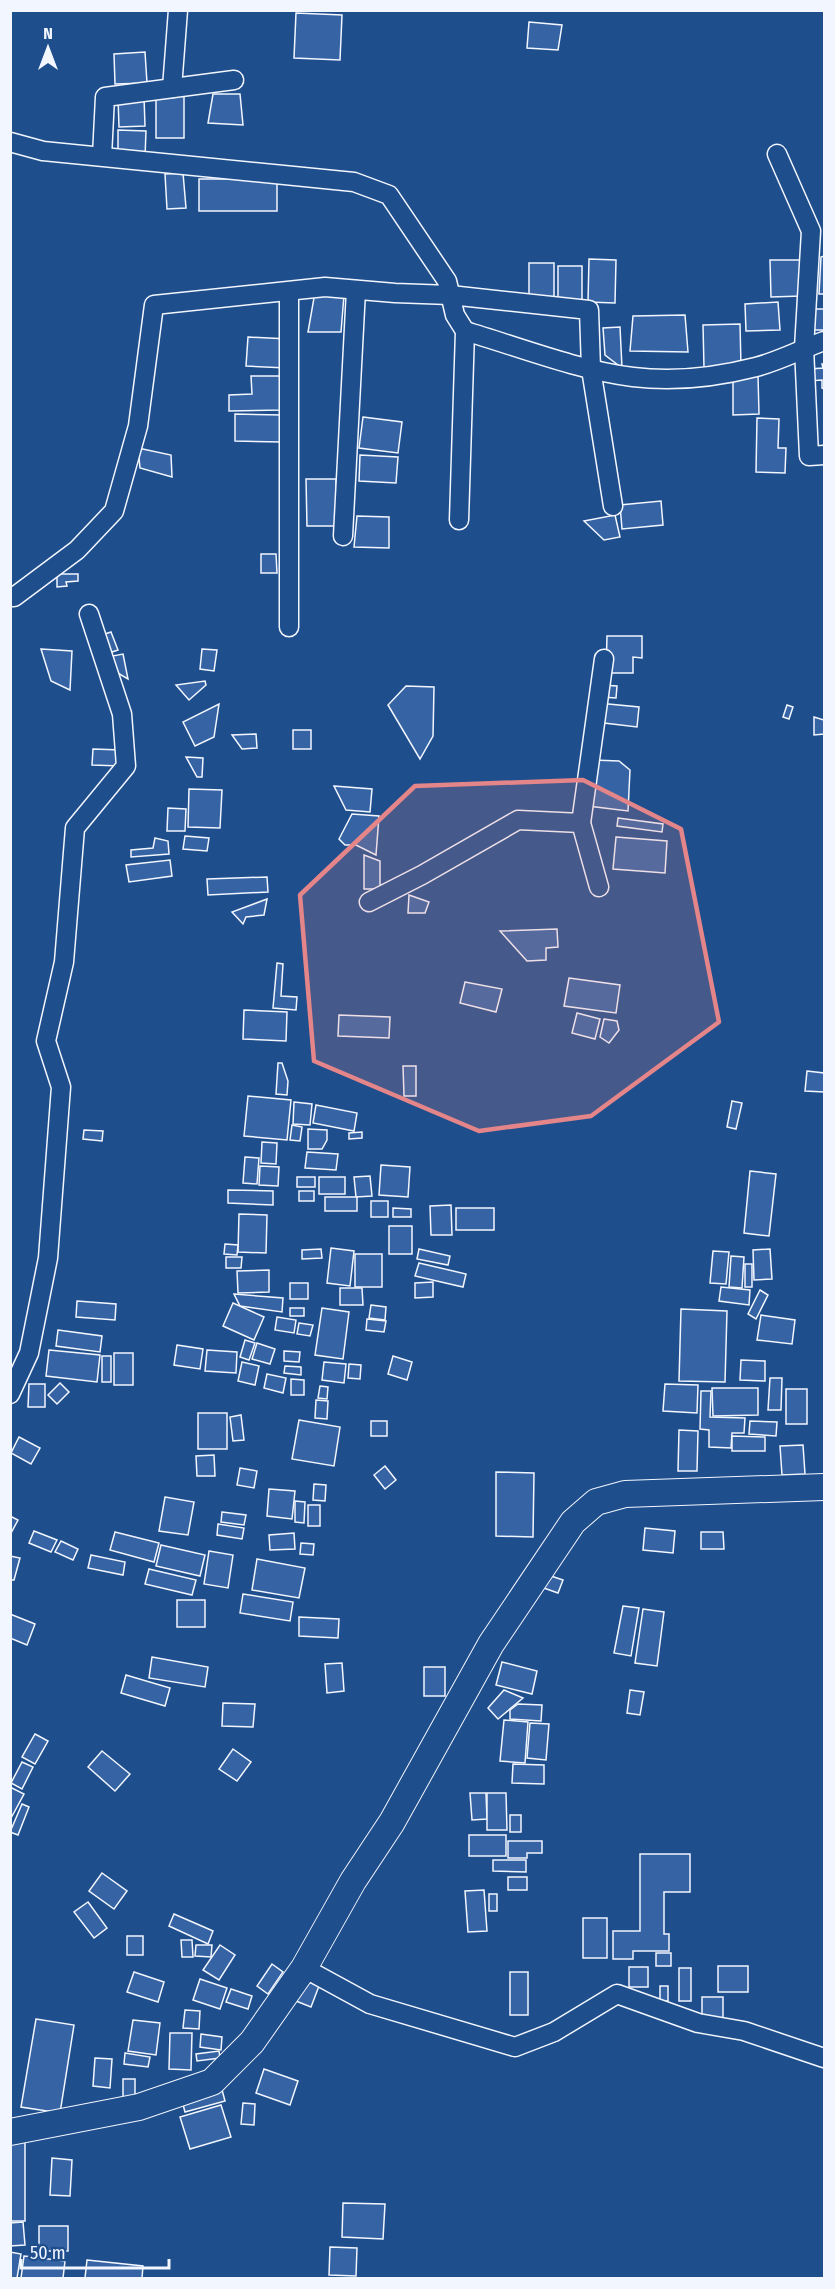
<svg xmlns="http://www.w3.org/2000/svg" width="835" height="2289" font-family="'Fira Sans Condensed',sans-serif">
<style>
.building{fill:#3563a3;stroke:#f2f6ff;stroke-width:1.5}
.lines{fill:none;stroke-linecap:round;stroke-linejoin:round}
.minor-casing{stroke:#f2f6ff;stroke-width:21}
.secondary-casing{stroke:#f2f6ff;stroke-width:28}
.minor{stroke:#1f4e8c;stroke-width:18}
.secondary{stroke:#1f4e8c;stroke-width:26}
.marked{fill:#e38589;fill-opacity:0.2;stroke:#e38589;stroke-width:4.5;stroke-linejoin:round}
</style>
<rect width="100%" height="100%" fill="#1f4e8c"/>
<!-- building -->
<g class="building">
<polygon points="296,13 342,15 340,60 294,58"/>
<polygon points="529,22 562,25 558,50 527,48"/>
<polygon points="145,52 147,83 115,84 114,54"/>
<polygon points="213,94 240,94 243,125 208,123"/>
<rect x="156" y="96" width="28" height="42"/>
<polygon points="144,97 145,126 119,127 118,98"/>
<polygon points="118,130 146,131 145,157 118,157"/>
<polygon points="183,173 186,208 167,209 165,174"/>
<rect x="199" y="179" width="78" height="32"/>
<polygon points="824,256 824,294 819,294 821,257"/>
<polygon points="589,259 616,260 615,303 588,302"/>
<polygon points="770,260 800,260 801,296 771,297"/>
<rect x="529" y="263" width="25" height="38"/>
<rect x="558" y="266" width="24" height="36"/>
<polygon points="315,292 344,295 341,332 308,332"/>
<polygon points="778,302 780,330 746,331 745,304"/>
<polygon points="811,309 824,309 824,330 812,330"/>
<polygon points="685,315 688,352 630,351 633,316"/>
<polygon points="740,324 741,367 704,368 703,325"/>
<polygon points="620,327 622,368 605,355 603,328"/>
<polygon points="248,337 288,339 286,368 246,366"/>
<polygon points="822,364 824,364 824,389 822,388 822,380 809,381 809,369 823,368"/>
<polygon points="251,376 282,376 283,410 229,411 229,395 252,394"/>
<polygon points="733,376 758,376 759,414 733,415"/>
<polygon points="235,414 282,415 281,442 235,441"/>
<polygon points="363,417 402,422 398,453 359,448"/>
<polygon points="757,418 779,419 778,448 786,448 785,473 756,472"/>
<polygon points="138,448 171,455 172,477 140,468"/>
<polygon points="360,455 398,457 396,483 359,481"/>
<polygon points="306,479 336,479 337,526 307,526"/>
<polygon points="661,501 663,525 622,529 620,505"/>
<polygon points="615,515 620,537 604,540 584,521"/>
<polygon points="357,516 389,517 389,548 354,547"/>
<polygon points="261,554 276,554 277,573 261,573"/>
<polygon points="57,574 78,574 78,581 66,582 67,586 57,587"/>
<polygon points="111,632 118,650 106,654 99,636"/>
<polygon points="607,636 642,636 642,658 633,657 633,673 606,673"/>
<polygon points="41,649 72,651 70,690 51,681"/>
<polygon points="202,649 217,650 214,671 200,669"/>
<polygon points="123,654 128,679 109,668 107,657"/>
<polygon points="205,681 206,685 189,700 176,685"/>
<polygon points="602,685 617,686 616,698 601,697"/>
<polygon points="406,686 434,687 433,736 420,759 388,705"/>
<polygon points="598,703 639,707 637,727 596,722"/>
<polygon points="219,704 214,737 195,746 183,722"/>
<polygon points="787,705 793,707 789,719 783,717"/>
<polygon points="814,717 824,720 824,734 814,735"/>
<rect x="293" y="730" width="18" height="19"/>
<polygon points="256,734 257,748 242,749 232,735"/>
<polygon points="93,749 121,750 121,766 92,765"/>
<polygon points="186,757 203,758 202,777 197,777"/>
<polygon points="593,760 619,761 630,770 628,811 588,806"/>
<polygon points="334,786 372,789 370,812 346,810"/>
<polygon points="189,789 222,790 220,828 188,827"/>
<polygon points="168,808 186,809 185,831 167,831"/>
<polygon points="352,814 379,816 376,855 356,845 345,845 339,839"/>
<polygon points="618,818 663,824 662,832 617,826"/>
<polygon points="185,836 209,838 207,851 183,849"/>
<polygon points="616,837 667,841 665,873 613,869"/>
<polygon points="155,838 168,841 169,854 131,857 131,850 153,848"/>
<polygon points="364,855 380,861 380,889 364,889"/>
<polygon points="170,860 172,876 129,882 126,865"/>
<polygon points="267,877 268,892 208,895 207,879"/>
<polygon points="409,895 429,902 425,913 408,913"/>
<polygon points="267,899 264,915 246,917 243,924 232,912"/>
<polygon points="557,929 558,947 546,948 546,960 527,961 500,931"/>
<polygon points="277,963 283,964 281,996 297,997 296,1010 273,1008"/>
<polygon points="569,978 620,985 616,1013 564,1006"/>
<polygon points="465,982 502,989 496,1012 460,1003"/>
<polygon points="244,1010 287,1012 286,1041 243,1039"/>
<polygon points="577,1013 600,1019 595,1039 572,1033"/>
<polygon points="339,1015 390,1017 389,1038 338,1036"/>
<polygon points="604,1019 617,1021 619,1030 609,1043 600,1037"/>
<polygon points="278,1063 282,1063 288,1081 287,1095 276,1094"/>
<polygon points="403,1066 416,1066 416,1096 404,1096"/>
<polygon points="807,1071 824,1073 824,1092 805,1091"/>
<polygon points="248,1096 291,1100 287,1140 244,1136"/>
<polygon points="732,1101 742,1103 736,1129 727,1127"/>
<polygon points="294,1102 312,1104 310,1125 293,1124"/>
<polygon points="316,1105 357,1113 354,1131 313,1123"/>
<polygon points="292,1125 302,1127 300,1141 290,1140"/>
<polygon points="308,1129 327,1130 327,1140 322,1149 308,1149"/>
<polygon points="84,1130 103,1131 102,1141 83,1139"/>
<polygon points="362,1132 362,1138 349,1139 349,1133"/>
<polygon points="262,1142 277,1143 276,1164 261,1163"/>
<polygon points="307,1152 338,1154 336,1170 305,1168"/>
<polygon points="245,1157 259,1158 257,1184 243,1183"/>
<polygon points="381,1165 410,1167 408,1197 379,1195"/>
<polygon points="260,1166 279,1167 278,1186 259,1185"/>
<polygon points="750,1171 776,1174 769,1236 744,1233"/>
<polygon points="370,1176 372,1196 356,1197 354,1177"/>
<rect x="297" y="1177" width="18" height="10"/>
<rect x="319" y="1177" width="26" height="17"/>
<polygon points="228,1190 273,1191 273,1205 228,1203"/>
<rect x="299" y="1191" width="15" height="10"/>
<rect x="325" y="1197" width="32" height="14"/>
<rect x="371" y="1201" width="17" height="16"/>
<polygon points="451,1205 452,1235 431,1235 430,1206"/>
<polygon points="393,1208 411,1209 411,1217 393,1217"/>
<rect x="456" y="1208" width="38" height="22"/>
<polygon points="239,1214 267,1215 266,1253 238,1252"/>
<rect x="389" y="1226" width="23" height="28"/>
<polygon points="225,1244 238,1245 237,1255 224,1254"/>
<polygon points="331,1248 354,1251 350,1286 327,1283"/>
<polygon points="321,1249 322,1258 302,1259 302,1250"/>
<polygon points="419,1249 450,1256 448,1265 417,1259"/>
<polygon points="770,1249 772,1279 754,1280 753,1250"/>
<polygon points="713,1251 729,1252 726,1284 710,1283"/>
<rect x="355" y="1254" width="27" height="33"/>
<polygon points="731,1256 744,1257 742,1288 729,1287"/>
<polygon points="226,1257 242,1257 241,1268 226,1268"/>
<polygon points="419,1263 466,1274 463,1287 415,1276"/>
<rect x="745" y="1264" width="7" height="23"/>
<polygon points="269,1270 269,1292 238,1293 237,1271"/>
<polygon points="433,1282 433,1297 415,1298 415,1283"/>
<rect x="290" y="1283" width="18" height="16"/>
<polygon points="721,1287 750,1290 749,1305 719,1301"/>
<polygon points="340,1288 362,1288 363,1305 340,1305"/>
<polygon points="760,1290 768,1295 756,1319 748,1314"/>
<polygon points="234,1294 283,1298 282,1312 240,1306"/>
<polygon points="77,1301 116,1304 115,1320 76,1317"/>
<polygon points="233,1303 264,1317 254,1340 223,1326"/>
<polygon points="371,1305 386,1307 385,1320 369,1318"/>
<rect x="290" y="1308" width="14" height="8"/>
<polygon points="322,1308 349,1312 343,1359 315,1355"/>
<polygon points="681,1309 727,1311 725,1382 679,1381"/>
<polygon points="761,1315 795,1320 792,1344 757,1340"/>
<polygon points="277,1317 296,1320 294,1333 275,1330"/>
<polygon points="367,1319 386,1321 384,1332 366,1330"/>
<polygon points="299,1323 313,1325 310,1336 297,1334"/>
<polygon points="58,1330 102,1336 100,1352 56,1346"/>
<polygon points="245,1340 255,1343 249,1360 240,1357"/>
<polygon points="257,1343 275,1349 270,1364 252,1359"/>
<polygon points="177,1345 203,1349 200,1369 174,1365"/>
<polygon points="49,1350 100,1355 97,1382 46,1376"/>
<polygon points="207,1350 237,1352 236,1373 205,1371"/>
<polygon points="284,1351 300,1352 299,1362 284,1361"/>
<rect x="114" y="1353" width="19" height="32"/>
<rect x="102" y="1356" width="9" height="26"/>
<polygon points="393,1356 412,1362 407,1380 388,1374"/>
<polygon points="741,1360 765,1361 765,1381 740,1380"/>
<polygon points="242,1362 259,1366 255,1385 238,1381"/>
<polygon points="324,1362 346,1364 344,1383 322,1380"/>
<polygon points="349,1364 361,1365 360,1379 348,1378"/>
<polygon points="285,1366 301,1367 301,1375 284,1373"/>
<polygon points="267,1374 286,1378 283,1393 264,1388"/>
<polygon points="770,1378 782,1378 781,1410 768,1410"/>
<polygon points="291,1379 304,1380 304,1395 291,1395"/>
<polygon points="60,1383 69,1392 57,1404 48,1395"/>
<polygon points="29,1384 45,1384 45,1407 28,1407"/>
<polygon points="665,1384 698,1385 697,1413 663,1411"/>
<polygon points="320,1386 328,1387 327,1399 318,1398"/>
<polygon points="712,1388 758,1388 758,1415 713,1416"/>
<rect x="786" y="1389" width="21" height="35"/>
<polygon points="701,1391 711,1391 710,1417 745,1418 744,1433 732,1433 731,1448 709,1447 709,1430 700,1429"/>
<polygon points="316,1400 328,1401 327,1419 315,1418"/>
<rect x="198" y="1413" width="29" height="36"/>
<polygon points="241,1415 244,1440 233,1441 230,1417"/>
<polygon points="299,1420 340,1427 334,1466 292,1459"/>
<rect x="371" y="1421" width="16" height="15"/>
<polygon points="750,1421 777,1422 776,1436 749,1434"/>
<polygon points="679,1430 698,1431 697,1471 678,1471"/>
<polygon points="732,1436 765,1437 765,1451 732,1451"/>
<polygon points="19,1437 40,1448 31,1464 11,1453"/>
<polygon points="803,1445 805,1474 782,1475 780,1446"/>
<polygon points="214,1455 215,1476 197,1476 196,1456"/>
<polygon points="385,1466 396,1480 385,1489 374,1475"/>
<polygon points="240,1468 257,1471 254,1488 237,1485"/>
<polygon points="496,1472 534,1473 533,1537 496,1536"/>
<polygon points="314,1484 326,1485 325,1501 313,1500"/>
<polygon points="269,1489 295,1491 292,1519 267,1516"/>
<polygon points="165,1497 194,1502 188,1535 159,1531"/>
<polygon points="295,1501 305,1502 304,1523 295,1522"/>
<rect x="308" y="1505" width="12" height="21"/>
<polygon points="222,1512 246,1515 244,1525 221,1522"/>
<polygon points="10,1516 18,1520 10,1535"/>
<polygon points="218,1524 244,1528 242,1539 217,1535"/>
<polygon points="645,1528 675,1531 673,1553 643,1550"/>
<polygon points="34,1531 57,1540 51,1552 29,1543"/>
<polygon points="115,1532 159,1543 154,1562 110,1550"/>
<polygon points="701,1532 723,1532 724,1549 701,1549"/>
<polygon points="294,1533 295,1549 270,1550 269,1535"/>
<polygon points="61,1541 78,1549 73,1560 55,1552"/>
<polygon points="301,1543 314,1544 313,1555 300,1554"/>
<polygon points="161,1545 205,1555 200,1576 156,1566"/>
<polygon points="209,1551 233,1555 228,1588 204,1584"/>
<polygon points="91,1555 125,1562 123,1575 88,1568"/>
<polygon points="10,1556 20,1558 14,1580 10,1580"/>
<polygon points="257,1559 305,1568 299,1598 252,1590"/>
<polygon points="149,1569 196,1580 192,1595 145,1584"/>
<polygon points="545,1574 563,1580 558,1593 541,1587"/>
<polygon points="243,1594 293,1602 290,1621 240,1613"/>
<rect x="177" y="1600" width="28" height="27"/>
<polygon points="623,1606 639,1608 631,1656 614,1653"/>
<polygon points="643,1609 664,1612 657,1666 635,1663"/>
<polygon points="10,1614 35,1624 27,1645 10,1638"/>
<polygon points="299,1617 339,1619 338,1638 299,1636"/>
<polygon points="152,1657 208,1667 205,1687 149,1678"/>
<polygon points="502,1662 537,1671 532,1694 496,1685"/>
<polygon points="342,1663 344,1691 327,1693 325,1664"/>
<rect x="424" y="1667" width="21" height="29"/>
<polygon points="126,1675 170,1688 165,1706 121,1693"/>
<polygon points="504,1690 523,1698 498,1719 488,1708"/>
<polygon points="630,1690 644,1692 640,1715 627,1713"/>
<polygon points="223,1703 255,1704 253,1727 222,1726"/>
<polygon points="518,1704 542,1705 541,1721 510,1719 510,1710"/>
<polygon points="504,1720 528,1722 525,1763 500,1761"/>
<polygon points="530,1723 549,1724 546,1760 527,1758"/>
<polygon points="35,1734 48,1741 35,1764 22,1757"/>
<polygon points="233,1749 251,1762 237,1781 219,1769"/>
<polygon points="102,1751 130,1774 115,1791 88,1767"/>
<polygon points="22,1762 33,1767 22,1789 11,1783"/>
<polygon points="513,1764 544,1765 544,1784 512,1783"/>
<polygon points="10,1787 24,1794 10,1820"/>
<polygon points="470,1793 486,1793 487,1819 472,1820"/>
<polygon points="487,1793 506,1793 507,1830 487,1830"/>
<polygon points="22,1804 29,1807 18,1835 10,1832"/>
<rect x="510" y="1815" width="11" height="17"/>
<rect x="469" y="1835" width="37" height="21"/>
<polygon points="508,1841 542,1841 542,1853 527,1853 527,1858 508,1858"/>
<polygon points="640,1854 690,1854 690,1892 664,1892 664,1934 669,1934 669,1951 633,1951 633,1959 613,1959 613,1931 640,1931"/>
<polygon points="493,1860 526,1860 526,1872 493,1871"/>
<polygon points="102,1873 127,1891 114,1909 89,1891"/>
<rect x="508" y="1877" width="19" height="13"/>
<polygon points="484,1890 487,1931 468,1932 465,1891"/>
<rect x="489" y="1894" width="8" height="17"/>
<polygon points="88,1902 107,1928 94,1938 74,1912"/>
<polygon points="174,1914 213,1931 208,1944 169,1926"/>
<rect x="583" y="1918" width="24" height="40"/>
<rect x="127" y="1936" width="16" height="19"/>
<polygon points="181,1940 192,1940 193,1957 182,1957"/>
<polygon points="196,1945 212,1945 211,1957 195,1956"/>
<polygon points="220,1945 235,1955 219,1980 203,1970"/>
<rect x="656" y="1953" width="15" height="13"/>
<polygon points="272,1964 283,1972 268,1994 257,1986"/>
<rect x="718" y="1966" width="30" height="26"/>
<rect x="629" y="1967" width="19" height="20"/>
<rect x="679" y="1968" width="12" height="33"/>
<polygon points="134,1972 164,1982 158,2002 127,1992"/>
<rect x="510" y="1972" width="18" height="43"/>
<polygon points="200,1979 227,1988 220,2009 193,2000"/>
<polygon points="304,1980 319,1986 311,2007 296,2001"/>
<rect x="660" y="1986" width="8" height="15"/>
<polygon points="231,1989 252,1996 248,2009 226,2002"/>
<rect x="702" y="1997" width="21" height="25"/>
<polygon points="185,2010 200,2011 199,2029 183,2028"/>
<polygon points="36,2019 74,2025 60,2113 21,2107"/>
<polygon points="133,2020 160,2023 156,2055 128,2051"/>
<polygon points="170,2033 192,2033 191,2070 169,2069"/>
<polygon points="201,2034 222,2037 221,2050 200,2047"/>
<polygon points="219,2051 220,2058 197,2061 196,2054"/>
<polygon points="125,2053 150,2057 148,2067 124,2064"/>
<polygon points="95,2058 112,2059 110,2088 93,2086"/>
<polygon points="264,2069 298,2081 290,2105 256,2093"/>
<rect x="123" y="2079" width="12" height="18"/>
<polygon points="221,2086 225,2101 185,2112 181,2097"/>
<polygon points="243,2103 255,2104 254,2125 241,2124"/>
<polygon points="221,2105 231,2137 190,2149 180,2117"/>
<rect x="10" y="2141" width="15" height="80"/>
<polygon points="52,2158 72,2160 70,2196 50,2195"/>
<polygon points="343,2203 385,2204 383,2239 342,2237"/>
<polygon points="23,2222 25,2245 10,2246 10,2223"/>
<rect x="39" y="2226" width="29" height="25"/>
<polygon points="330,2247 357,2248 356,2276 329,2275"/>
<polygon points="10,2252 21,2254 17,2278 10,2278"/>
<polygon points="24,2256 65,2261 63,2278 21,2278"/>
<polygon points="87,2260 143,2266 142,2278 85,2278"/>
</g>
<g class="lines">
<!-- minor casing -->
<g class="minor-casing">
<g id="minor">
<polyline points="172,88 178,10"/>
<polyline points="10,142 43,151 354,182 389,195 447,281 455,315 465,331 459,520"/>
<polyline points="777,154 811,231 804,348 809,456 824,455"/>
<polyline points="102,156 105,97 234,80"/>
<path d="M 465,331 C 519,347 577,370 633,377 C 673,382 717,377 756,367 C 779,361 802,349 824,341"/>
<polyline points="343,536 356,290"/>
<polyline points="14,597 77,550 114,511 138,426 154,305 325,287 395,293 450,295 589,310 591,369 613,506"/>
<polyline points="289,627 289,292"/>
<polyline points="599,887 581,823 604,659"/>
<polyline points="369,902 422,875 518,820 581,823"/>
<polyline points="10,1394 29,1353 48,1258 61,1087 46,1041 64,962 75,828 126,766 122,714 89,614"/>
<polyline points="304,1968 370,2004 515,2047 554,2032 617,1994 698,2023 744,2031 824,2058"/>
</g>
</g>
<!-- secondary casing -->
<g class="secondary-casing">
<polyline id="secondary" points="10,2132 139,2107 212,2082 252,2042 304,1968 353,1881 392,1822 491,1644 573,1522 596,1502 625,1494 824,1487"/>
</g>
<!-- minor -->
<use href="#minor" class="minor"/>
<!-- secondary -->
<use href="#secondary" class="secondary"/>
</g>
<!-- marked area -->
<path class="marked" d="M 583,780 L 681,829 L 719,1022 L 591,1116 L 479,1131 L 314,1061 L 300,895 L 415,786 Z"/>
<!-- border -->
<rect width="835" height="2289" fill="none" stroke="#f2f6ff" stroke-width="24"/>
<!-- north arrow -->
<g transform="translate(48 48)" stroke="#1f4e8c" stroke-width="4.5" paint-order="stroke">
<path d="M0-4.5L10 22L0 15L-10 22Z" fill="#f2f6ff"/>
<text y="-9" font-size="16" font-weight="bold" text-anchor="middle" fill="#f2f6ff">N</text>
</g>
<!-- scale -->
<path d="M21 2259v9h148v-9" fill="none" stroke="#f2f6ff" stroke-width="3"/>
<text x="30" y="2259" font-size="18" fill="#f2f6ff" stroke="#1f4e8c" stroke-width="4.5" paint-order="stroke">50 m</text>
</svg>
